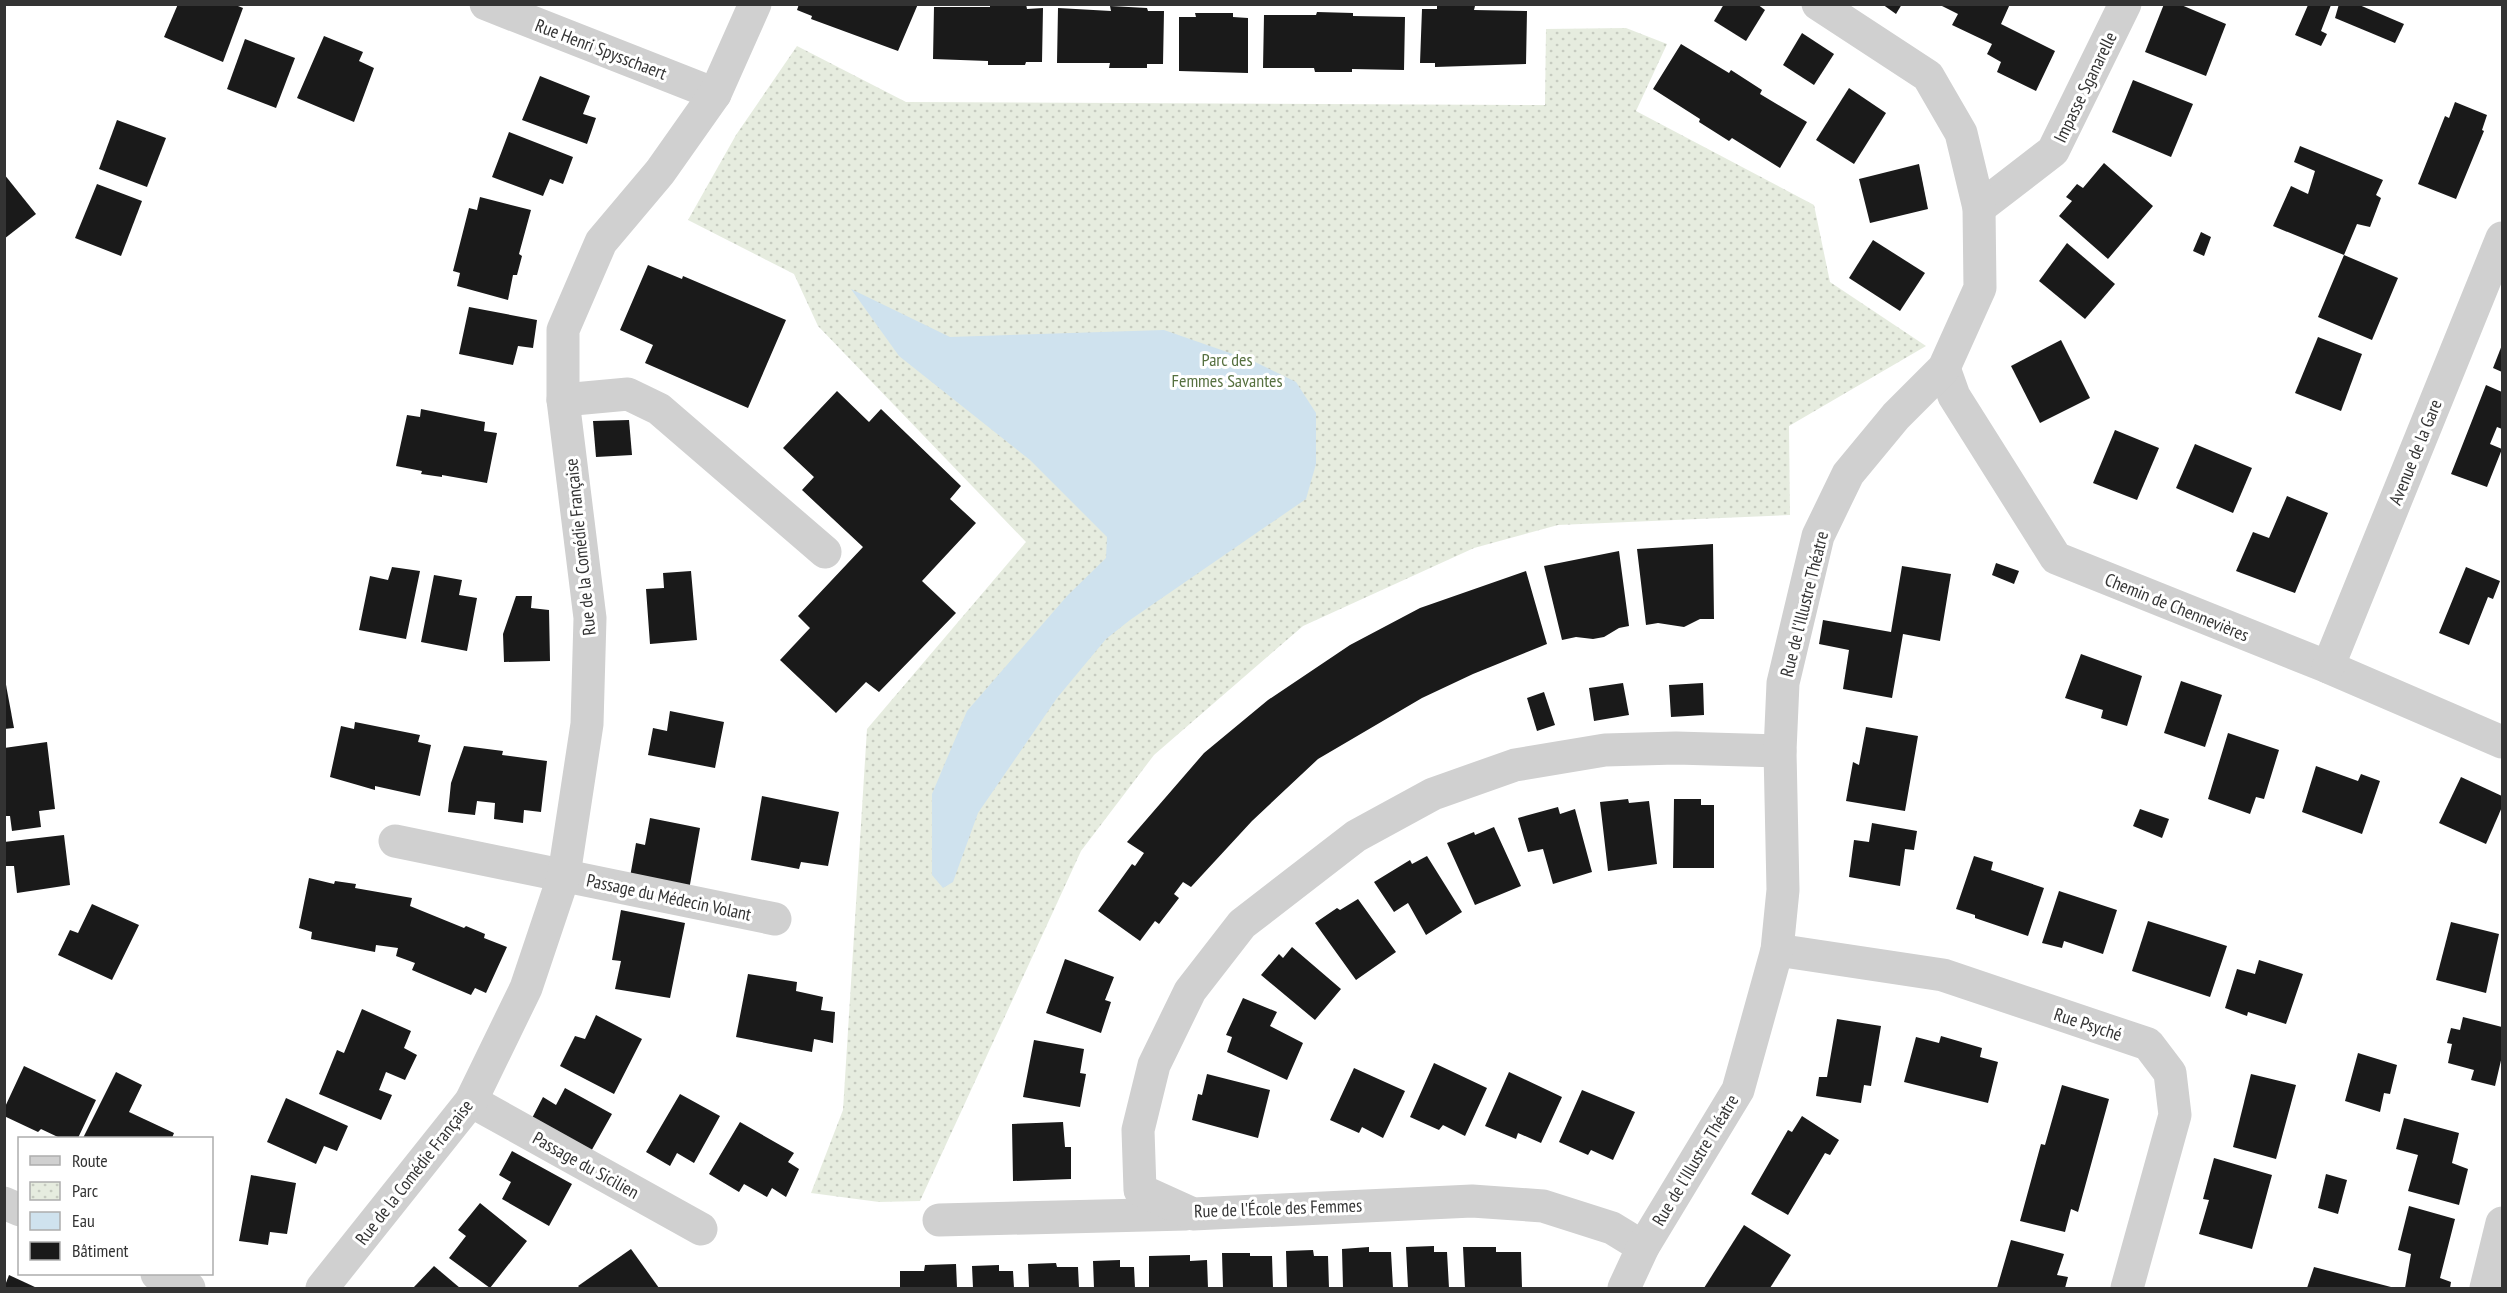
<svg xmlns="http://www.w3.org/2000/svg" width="2507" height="1293" font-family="'PT Sans Narrow',sans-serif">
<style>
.park{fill:url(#park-dots)}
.water{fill:#cfe2ee}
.building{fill:#1a1a1a}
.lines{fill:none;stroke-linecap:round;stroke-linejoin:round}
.minor{stroke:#d0d0d0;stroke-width:33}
.labels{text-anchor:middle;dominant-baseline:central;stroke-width:6;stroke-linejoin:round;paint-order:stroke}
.street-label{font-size:18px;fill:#333;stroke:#fff}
.park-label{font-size:18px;fill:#56703f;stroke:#fff}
</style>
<defs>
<pattern id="park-dots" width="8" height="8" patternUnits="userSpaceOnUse" patternTransform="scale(1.5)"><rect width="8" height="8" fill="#e6ecdf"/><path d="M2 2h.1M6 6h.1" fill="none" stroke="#c6cbc0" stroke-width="1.8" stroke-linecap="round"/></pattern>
</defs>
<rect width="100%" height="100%" fill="#fff"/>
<!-- park -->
<polygon class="park" points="1626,28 1667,44 1636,111 1814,205 1830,282 1926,346 1789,426 1790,515 1558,525 1474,548 1303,626 1154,755 1081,851 920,1201 879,1202 811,1193 843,1110 867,729 1026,542 818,326 794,274 688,220 736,135 797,46 906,102 1545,105 1546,29"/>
<!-- water -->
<polygon class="water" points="851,289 950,337 1164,330 1253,361 1296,382 1316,413 1316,464 1306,499 1130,620 1106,639 1057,698 978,813 953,882 943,888 932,875 932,794 967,711 1067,596 1106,558 1107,537 1030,460 899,356"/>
<!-- building -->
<g class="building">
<polygon points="178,4 233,4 243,8 223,62 164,37"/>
<polygon points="799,4 918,4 898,51 811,19 812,16 797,10"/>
<polygon points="990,4 1026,4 1027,9 1043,8 1042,62 1026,62 1025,65 988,65 988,61 933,59 934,7 990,7"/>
<polygon points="1724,4 1757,4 1765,10 1746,41 1714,21"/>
<polygon points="1882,4 1902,4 1896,14"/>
<polygon points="1943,4 2010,4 2001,24 2055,51 2036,91 1997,72 2001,62 1987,54 1992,44 1952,25 1958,14 1942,6"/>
<polygon points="2164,4 2179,4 2226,24 2206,76 2145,52"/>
<polygon points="2339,4 2357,4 2404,24 2395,43 2335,18"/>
<polygon points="2308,5 2331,5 2321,31 2327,34 2321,46 2295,35"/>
<polygon points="1110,6 1147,8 1148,11 1164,11 1163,64 1147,64 1147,68 1109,68 1110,63 1057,63 1058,8 1111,11"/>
<polygon points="1437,6 1475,6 1474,10 1527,11 1526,64 1435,67 1435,63 1420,63 1422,9 1437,9"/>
<polygon points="1317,12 1353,13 1353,16 1405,17 1404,70 1352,69 1352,72 1315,72 1314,68 1263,68 1264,15 1316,15"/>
<polygon points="1195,13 1233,13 1233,17 1248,18 1248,73 1179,71 1179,17 1196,17"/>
<polygon points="1802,33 1834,54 1814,85 1783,65"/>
<polygon points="324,36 363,52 359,61 374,68 354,122 297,98"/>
<polygon points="245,39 295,58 276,108 227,89"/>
<polygon points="1681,44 1729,73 1731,70 1762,90 1760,94 1807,122 1780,168 1732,138 1729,141 1699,122 1700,119 1653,89"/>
<polygon points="540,76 590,96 583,114 596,118 587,144 522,120"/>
<polygon points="2133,80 2193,104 2171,157 2112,132"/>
<polygon points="1849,88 1886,113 1854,164 1816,140"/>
<polygon points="2455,102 2487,115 2482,130 2484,131 2456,199 2418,184 2445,116 2449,118"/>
<polygon points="117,120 166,138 147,187 99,169"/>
<polygon points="509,132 573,157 563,184 550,179 543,196 492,177"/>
<polygon points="2300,146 2383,180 2376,195 2381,198 2370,227 2357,224 2344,255 2398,278 2372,340 2318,317 2344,255 2273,226 2291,186 2308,194 2315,171 2294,162"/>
<polygon points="2104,163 2153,206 2108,259 2059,216 2072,201 2066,197 2077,184 2083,188"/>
<polygon points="1919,164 1928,209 1870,223 1859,179"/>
<polygon points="4,174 36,214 4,239"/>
<polygon points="97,184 142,201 121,256 75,238"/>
<polygon points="480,197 531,210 519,254 522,256 517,275 513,275 508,300 457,286 460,273 453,271 469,208 477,210"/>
<polygon points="2201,232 2211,237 2204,256 2193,251"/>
<polygon points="1873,240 1925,273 1900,311 1849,278"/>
<polygon points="2067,243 2115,284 2085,319 2039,281"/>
<polygon points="648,265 682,279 683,276 786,320 748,408 645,363 653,345 620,330"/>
<polygon points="469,307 537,320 533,348 518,346 513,365 459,354"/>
<polygon points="2318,337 2362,354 2341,411 2295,393"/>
<polygon points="2061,340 2090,398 2040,423 2011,366"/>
<polygon points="2502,345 2502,372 2493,368"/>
<polygon points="2486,385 2502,392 2502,429 2497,427 2490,444 2502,449 2487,487 2451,474"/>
<polygon points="837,391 869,422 881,409 961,486 950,499 976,523 922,581 956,613 879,692 866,682 836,713 780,660 810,628 798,616 863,547 802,490 814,477 783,448"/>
<polygon points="421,409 485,422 484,431 497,433 487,483 442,475 442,477 421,474 422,471 396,466 407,415 420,417"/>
<polygon points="629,420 632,455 596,457 593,421"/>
<polygon points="2115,430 2159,448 2137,500 2093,483"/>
<polygon points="2195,444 2252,468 2233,513 2176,488"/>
<polygon points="2287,496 2328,513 2295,593 2236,571 2253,532 2269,538"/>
<polygon points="1713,544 1714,619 1700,619 1684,627 1658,623 1646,625 1637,549"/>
<polygon points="1619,551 1629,626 1619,628 1604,637 1593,639 1576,637 1562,640 1544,566"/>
<polygon points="1996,563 2019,571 2014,584 1992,575"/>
<polygon points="1902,566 1951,574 1940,641 1903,634 1892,698 1843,689 1849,650 1819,644 1823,620 1891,632"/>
<polygon points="392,567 420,571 406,639 359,630 370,576 388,580"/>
<polygon points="2466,567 2500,581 2493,599 2488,597 2469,645 2439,633"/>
<polygon points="691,571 697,640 650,644 646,589 664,588 663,573"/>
<polygon points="1526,571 1547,644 1473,674 1422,698 1318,759 1252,821 1191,887 1183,882 1174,894 1179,898 1159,924 1155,921 1140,941 1098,911 1132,864 1135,866 1144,853 1127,842 1204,753 1268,700 1350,645 1420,608"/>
<polygon points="434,575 462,580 459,595 477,598 467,651 421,642"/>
<polygon points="516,596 532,596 531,608 549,610 550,661 504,662 503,634"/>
<polygon points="2081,654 2142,676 2127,726 2101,718 2103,710 2065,698"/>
<polygon points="4,674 14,728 4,729"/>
<polygon points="2181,681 2222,695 2205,747 2164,733"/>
<polygon points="1623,683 1629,715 1594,721 1589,688"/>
<polygon points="1703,683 1704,715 1671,717 1669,685"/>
<polygon points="1544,692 1555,725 1537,731 1527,698"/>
<polygon points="670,711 724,722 715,768 648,755 653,728 667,731"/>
<polygon points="355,722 420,735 418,742 431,745 420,796 375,786 375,790 330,777 341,726 354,729"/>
<polygon points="1866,727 1918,736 1905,811 1846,801 1853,762 1859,765"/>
<polygon points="2228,733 2279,750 2264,799 2256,797 2250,814 2208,799"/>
<polygon points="47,742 55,809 39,811 41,827 12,831 10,816 4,816 4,748"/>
<polygon points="464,746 503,751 502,755 547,761 541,812 524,810 523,823 494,819 495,803 477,801 475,815 448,812 451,783"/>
<polygon points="2316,766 2358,781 2361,774 2380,781 2362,834 2302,812"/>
<polygon points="2461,777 2502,796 2502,807 2486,844 2439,823"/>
<polygon points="762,796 839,812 828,866 801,862 799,869 751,860"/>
<polygon points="1628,799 1629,803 1649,801 1657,864 1608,871 1600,802"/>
<polygon points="1674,799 1701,799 1701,805 1714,805 1714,868 1673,868"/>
<polygon points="1558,807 1560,814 1575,809 1592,872 1553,884 1543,849 1528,852 1518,818"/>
<polygon points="2140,809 2169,819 2162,838 2133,826"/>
<polygon points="650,818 700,828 689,890 630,877 636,843 645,845"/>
<polygon points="1872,823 1917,831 1914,850 1905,849 1900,886 1849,877 1854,840 1869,842"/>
<polygon points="1494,827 1521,886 1475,905 1447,843 1474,832 1475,835"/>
<polygon points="64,835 70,885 17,893 14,866 6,866 4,842"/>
<polygon points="1427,856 1462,912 1426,935 1408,903 1394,912 1374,882 1410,860 1412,864"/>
<polygon points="1974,856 1993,862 1991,870 2044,888 2028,936 1975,918 1975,915 1956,909"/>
<polygon points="309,878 334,884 335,881 356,884 355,888 412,898 410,906 464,928 466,926 485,934 484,938 507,947 486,993 475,988 471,995 412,970 415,963 396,956 398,948 376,945 375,952 311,939 312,932 299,928"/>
<polygon points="2059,891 2117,910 2103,954 2064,941 2062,948 2042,943"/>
<polygon points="1358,899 1396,952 1356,980 1315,923 1337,908 1340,910"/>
<polygon points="92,904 139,925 112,980 58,955 70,930 78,933"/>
<polygon points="621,910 685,923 670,998 615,989 621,961 612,960"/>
<polygon points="2148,921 2227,946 2210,997 2132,971"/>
<polygon points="2451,922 2499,934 2486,993 2436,980"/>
<polygon points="1292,947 1341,989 1315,1020 1261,975 1279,954 1283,958"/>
<polygon points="1065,959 1114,977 1105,1000 1111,1002 1101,1033 1046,1013"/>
<polygon points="2259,960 2303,974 2286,1024 2248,1012 2247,1016 2225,1008 2237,969 2255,974"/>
<polygon points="748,974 797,982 796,991 823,997 821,1010 835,1012 833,1043 814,1039 812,1052 736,1037"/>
<polygon points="1243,998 1277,1012 1270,1026 1303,1043 1287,1080 1227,1052 1232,1037 1226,1035"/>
<polygon points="362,1009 411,1031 404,1048 417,1055 405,1080 386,1072 379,1090 392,1095 381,1120 319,1094 337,1050 344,1053"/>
<polygon points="596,1015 642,1039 614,1094 560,1066 575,1036 585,1039"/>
<polygon points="2463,1017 2502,1027 2502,1056 2495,1086 2471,1080 2474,1070 2448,1063 2452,1044 2447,1043 2451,1028 2460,1030"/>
<polygon points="1837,1019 1881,1026 1871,1086 1864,1085 1861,1103 1816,1096 1819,1077 1827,1077"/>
<polygon points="1941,1036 1982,1048 1980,1057 1998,1062 1988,1103 1904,1082 1916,1037 1939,1043"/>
<polygon points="1034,1040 1084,1049 1080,1073 1086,1074 1080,1107 1023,1097"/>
<polygon points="2358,1053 2397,1065 2390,1094 2384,1093 2380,1112 2345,1101"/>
<polygon points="1434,1063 1487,1088 1465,1136 1443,1125 1439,1130 1410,1117"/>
<polygon points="24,1066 96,1100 78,1138 60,1138 41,1129 38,1132 4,1116 4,1109"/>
<polygon points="1354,1068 1405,1091 1383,1138 1362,1127 1359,1133 1330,1120"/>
<polygon points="116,1072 142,1085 129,1112 174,1133 172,1138 83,1138"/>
<polygon points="1509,1072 1562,1097 1541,1143 1518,1133 1516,1139 1485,1126"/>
<polygon points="1207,1074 1270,1090 1258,1138 1192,1120 1198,1094 1202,1095"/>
<polygon points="2251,1074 2296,1085 2276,1159 2233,1147"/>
<polygon points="2062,1085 2109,1099 2078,1212 2071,1209 2065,1232 2020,1221 2041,1144 2045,1145"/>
<polygon points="565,1088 612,1114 589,1155 530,1122 543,1097 556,1105"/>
<polygon points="1582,1090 1635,1112 1613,1160 1591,1150 1588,1155 1559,1142"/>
<polygon points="680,1094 720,1116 694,1163 677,1153 670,1166 646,1152"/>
<polygon points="286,1098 348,1126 337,1151 324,1146 316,1164 267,1142"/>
<polygon points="1802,1116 1839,1140 1830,1155 1825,1153 1788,1215 1751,1194 1788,1130 1792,1132"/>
<polygon points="2404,1118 2459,1133 2452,1163 2468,1169 2459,1205 2408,1191 2418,1155 2396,1149"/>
<polygon points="740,1122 794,1153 788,1162 799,1169 786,1197 772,1188 767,1197 744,1184 739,1192 709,1174"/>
<polygon points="1063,1122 1065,1147 1071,1147 1071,1179 1013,1181 1012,1124"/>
<polygon points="512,1151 572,1184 549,1226 502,1199 511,1182 499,1175"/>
<polygon points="2214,1158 2272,1175 2252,1249 2199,1234 2209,1200 2203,1199"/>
<polygon points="2326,1174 2347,1180 2338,1214 2318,1208"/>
<polygon points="251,1175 296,1183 287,1234 270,1232 268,1245 239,1241"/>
<polygon points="480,1203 527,1241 490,1288 449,1258 466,1236 458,1230"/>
<polygon points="2409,1206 2455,1219 2440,1278 2451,1282 2450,1288 2405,1288 2411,1254 2398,1250"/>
<polygon points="1744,1225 1791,1255 1770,1288 1704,1288"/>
<polygon points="2011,1240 2064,1254 2057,1275 2068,1277 2065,1288 1997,1288"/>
<polygon points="1434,1246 1434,1252 1447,1252 1449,1288 1408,1288 1406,1247"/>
<polygon points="1369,1247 1369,1252 1391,1252 1393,1288 1343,1288 1342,1249"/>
<polygon points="1463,1247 1496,1247 1496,1252 1521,1252 1522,1288 1465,1288"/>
<polygon points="631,1249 659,1288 580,1288 578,1286"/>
<polygon points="1313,1250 1314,1256 1328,1256 1329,1288 1287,1288 1286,1251"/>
<polygon points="1222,1253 1250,1253 1250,1256 1272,1256 1273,1288 1223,1288"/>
<polygon points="1190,1255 1190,1261 1207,1260 1208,1288 1149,1288 1149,1256"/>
<polygon points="1120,1260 1120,1267 1134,1267 1135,1288 1094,1288 1093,1261"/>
<polygon points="1056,1263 1057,1267 1078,1267 1079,1288 1029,1288 1028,1264"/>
<polygon points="956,1264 957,1288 900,1288 900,1271 924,1271 925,1265"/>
<polygon points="999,1265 999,1271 1013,1271 1014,1288 973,1288 972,1266"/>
<polygon points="434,1266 460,1288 417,1288 414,1287"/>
<polygon points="2314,1267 2391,1287 2391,1288 2307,1288"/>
<polygon points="9,1275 37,1288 4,1288"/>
</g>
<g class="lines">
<!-- minor -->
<g class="minor">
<polyline points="486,4 715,94"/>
<polyline points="1979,208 2053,151 2125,4"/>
<polyline points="1944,368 1954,396 2056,558 2328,667 2502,742"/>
<polyline points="563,400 628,394 659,409 825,552"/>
<polyline points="2328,667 2502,238"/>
<polyline points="395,841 775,919"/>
<polyline points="1777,950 1943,975 2148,1044 2170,1073 2175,1115 2127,1288"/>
<polyline points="471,1101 701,1229"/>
<polyline points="4,1203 20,1210"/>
<polyline points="939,1220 1186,1214"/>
<polyline points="1643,1247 1612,1228 1543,1206 1472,1201 1193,1214 1140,1190 1138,1130 1154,1065 1190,991 1242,924 1356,836 1433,794 1515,765 1605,750 1676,748 1780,751"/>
<polyline points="157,1274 189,1288"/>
<polyline points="322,1288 471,1101 526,988 564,875 587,724 590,618 563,400 563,330 601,242 660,172 715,94 755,4"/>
<polyline points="1624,1288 1643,1247 1738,1090 1777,950 1783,890 1780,751 1783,683 1818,536 1848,474 1896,416 1944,368 1980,288 1979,208 1961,133 1928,76 1818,4"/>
<polyline points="2486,1288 2502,1223"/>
</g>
</g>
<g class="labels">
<!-- street labels -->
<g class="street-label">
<text transform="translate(601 49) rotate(21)">Rue Henri Spysschaert</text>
<text transform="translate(2085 87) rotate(-64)">Impasse Sganarelle</text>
<text transform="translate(2415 452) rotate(-68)">Avenue de la Gare</text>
<text transform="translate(580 547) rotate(-96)">Rue de la Comédie Française</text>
<text transform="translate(1804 604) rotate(-76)">Rue de l'Illustre Théatre</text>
<text transform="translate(2177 607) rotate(22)">Chemin de Chennevières</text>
<text transform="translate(669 897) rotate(12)">Passage du Médecin Volant</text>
<text transform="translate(2088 1024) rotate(18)">Rue Psyché</text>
<text transform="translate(1695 1160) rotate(-59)">Rue de l'Illustre Théatre</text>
<text transform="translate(586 1165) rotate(29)">Passage du Sicilien</text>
<text transform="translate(414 1172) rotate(-52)">Rue de la Comédie Française</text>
<text transform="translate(1278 1208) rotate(-2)">Rue de l'École des Femmes</text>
</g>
<!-- park labels -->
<g class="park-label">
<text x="1227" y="359">Parc des<tspan x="1227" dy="21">Femmes Savantes</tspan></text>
</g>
</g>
<!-- border -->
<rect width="2507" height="1293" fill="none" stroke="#333333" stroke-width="12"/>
<!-- legend -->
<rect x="18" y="1137" width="195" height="138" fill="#ffffff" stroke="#adadad" stroke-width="1.5"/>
<rect x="30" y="1156" width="30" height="9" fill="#d0d0d0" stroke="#adadad" stroke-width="1.5"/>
<text x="72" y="1167" font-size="18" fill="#333333">Route</text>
<rect x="30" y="1182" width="30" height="18" fill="url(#park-dots)" stroke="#adadad" stroke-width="1.5"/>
<text x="72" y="1197" font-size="18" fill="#333333">Parc</text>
<rect x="30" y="1212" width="30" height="18" fill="#cfe2ee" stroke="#adadad" stroke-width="1.5"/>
<text x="72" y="1227" font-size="18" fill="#333333">Eau</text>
<rect x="30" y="1242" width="30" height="18" fill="#1a1a1a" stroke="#adadad" stroke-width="1.5"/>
<text x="72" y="1257" font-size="18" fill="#333333">Bâtiment</text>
</svg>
